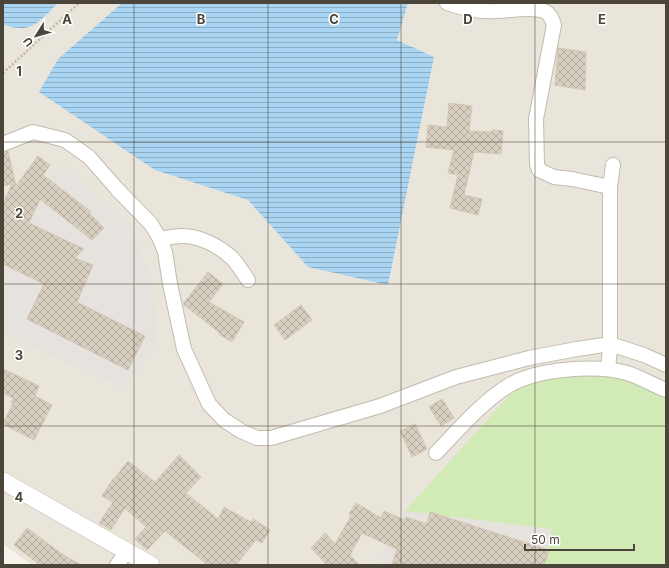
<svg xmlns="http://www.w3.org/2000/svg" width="669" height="568" font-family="Inter,sans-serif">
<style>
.residential{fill:#eae5da}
.industrial{fill:#e6e2dd}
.green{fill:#d2eab5}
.water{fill:url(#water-rules)}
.building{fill:url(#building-cross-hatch);stroke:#d3c7b4}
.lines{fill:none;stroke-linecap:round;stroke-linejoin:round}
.minor-casing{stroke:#c2bbae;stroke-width:16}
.tertiary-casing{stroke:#c2bbae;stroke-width:18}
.path{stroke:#c4b79f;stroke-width:2.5;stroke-dasharray:2 2;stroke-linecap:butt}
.minor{stroke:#fff;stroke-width:14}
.tertiary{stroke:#fff;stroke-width:17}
.grid{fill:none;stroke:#4b4439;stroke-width:1;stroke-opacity:0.55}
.grid-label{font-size:13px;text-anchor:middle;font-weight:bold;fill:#4b4439;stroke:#fff;stroke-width:3;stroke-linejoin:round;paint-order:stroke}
</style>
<defs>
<pattern id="water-rules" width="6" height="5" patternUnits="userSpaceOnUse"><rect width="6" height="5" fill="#a9d4f2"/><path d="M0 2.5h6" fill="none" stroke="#8caec5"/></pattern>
<pattern id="building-cross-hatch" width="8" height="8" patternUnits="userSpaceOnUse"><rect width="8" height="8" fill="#d8cfc1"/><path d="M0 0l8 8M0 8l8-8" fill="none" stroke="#b1aa9e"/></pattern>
</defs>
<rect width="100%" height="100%" fill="#f6f3ec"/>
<!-- residential -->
<polygon class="residential" points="58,3 122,3 58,59 155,170 248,200 308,267 388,285 434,57 397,40 408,3 666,3 666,565 32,565 3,544 3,25 20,29 41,20"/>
<!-- industrial -->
<g class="industrial">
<polygon points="61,163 131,227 153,285 156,346 124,388 3,334 3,192 27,197"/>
<polygon points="405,511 552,529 544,565 377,565"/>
</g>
<!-- green -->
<polygon class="green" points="610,364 666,394 666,565 544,565 552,529 405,511 517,387"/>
<!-- water -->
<g class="water">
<path d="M 3,3 L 58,3 C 48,13 35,30 19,28 C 14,28 8,26 3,25 Z"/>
<polygon points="122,3 408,3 397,40 434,57 388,285 308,267 248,200 155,170 39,92 58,59"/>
</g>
<!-- building -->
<g class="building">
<polygon points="558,48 586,52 585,90 555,85"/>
<polygon points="449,103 472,106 469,131 492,132 492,130 503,131 501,154 474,152 464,195 482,199 478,215 450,208 458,175 448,173 454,150 426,147 428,125 447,127"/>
<polygon points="8,151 16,186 38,156 50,165 43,175 90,211 89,213 104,228 92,240 40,199 29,223 84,249 75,258 93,265 77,302 145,336 128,370 27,319 44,284 3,264 3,204 12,184 3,186 3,152"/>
<polygon points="208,272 223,284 209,302 244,322 232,342 219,334 220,333 183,304"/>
<polygon points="301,305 312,320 285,340 274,325"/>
<polygon points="3,369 39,386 35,396 52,405 34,440 3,424 13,403 11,403 13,398 3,393"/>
<polygon points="442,399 454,418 441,426 429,407"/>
<polygon points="415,424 427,449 412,457 400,431"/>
<polygon points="179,455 201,477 186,493 218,519 224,507 251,522 253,519 270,530 262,543 256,540 236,565 208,565 165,531 147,550 135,539 146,527 125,508 111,530 99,523 113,502 102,496 113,479 114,479 128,461 155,482"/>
<polygon points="356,503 381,518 384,511 405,520 406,517 427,524 430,512 549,550 544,565 392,565 397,549 362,533 350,555 360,565 327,565 311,548 325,533 335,544 351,516 349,514"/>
<polygon points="27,528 62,554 81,565 40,565 14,545"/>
</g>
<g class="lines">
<!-- minor casing -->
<g class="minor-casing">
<g id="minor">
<path d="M 447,3 C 465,9 477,12 496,11 C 510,11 530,6 544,11 C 550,13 552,19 554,25 L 536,119 L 537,164 L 539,170 L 554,177 L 572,179 L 610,187"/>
<polyline points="3,144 33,132 65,140 89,157 117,189 151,224 160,239 165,252 170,284 184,349 209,404 224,420 241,431 257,438 271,438 380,406 456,377 529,358 577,349 610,344 644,355 666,365"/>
<path d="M 160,239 C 167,238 175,236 182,236 C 200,236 219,246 232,258 C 238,264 243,273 248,280"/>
<polyline points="608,369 610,349 610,187 613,165"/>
<path d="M 436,453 C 458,430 481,403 508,386 C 535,369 596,364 627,373 C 640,377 653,385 666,390"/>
<polyline points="117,565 127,551"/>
</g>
</g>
<!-- tertiary casing -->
<g class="tertiary-casing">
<polyline id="tertiary" points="3,481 151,565"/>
</g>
<!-- path -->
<polyline class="path" points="3,73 79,3"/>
<!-- minor -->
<use href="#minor" class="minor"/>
<!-- tertiary -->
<use href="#tertiary" class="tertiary"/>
</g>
<!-- grid -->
<path class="grid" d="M 134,3 L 134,565M 268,3 L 268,565M 401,3 L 401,565M 535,3 L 535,565M 3,142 L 666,142M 3,284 L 666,284M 3,426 L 666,426"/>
<g class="grid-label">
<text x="67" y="24">A</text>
<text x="201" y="24">B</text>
<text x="334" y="24">C</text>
<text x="468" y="24">D</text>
<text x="602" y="24">E</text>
<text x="19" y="76">1</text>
<text x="19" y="218">2</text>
<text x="19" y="360">3</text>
<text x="19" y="502">4</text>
</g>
<!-- border -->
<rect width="669" height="568" fill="none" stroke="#4b4439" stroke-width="8"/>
<!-- north arrow -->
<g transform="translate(36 36) rotate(233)" stroke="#ffffff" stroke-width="3" paint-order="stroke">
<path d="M0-3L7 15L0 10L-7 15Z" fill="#4b4439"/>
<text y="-6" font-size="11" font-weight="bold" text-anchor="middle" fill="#4b4439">U</text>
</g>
<!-- scale -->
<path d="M525 544v6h109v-6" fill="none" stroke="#4b4439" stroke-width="2"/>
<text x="531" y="544" font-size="12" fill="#4b4439" stroke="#ffffff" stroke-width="3" paint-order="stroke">50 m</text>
</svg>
